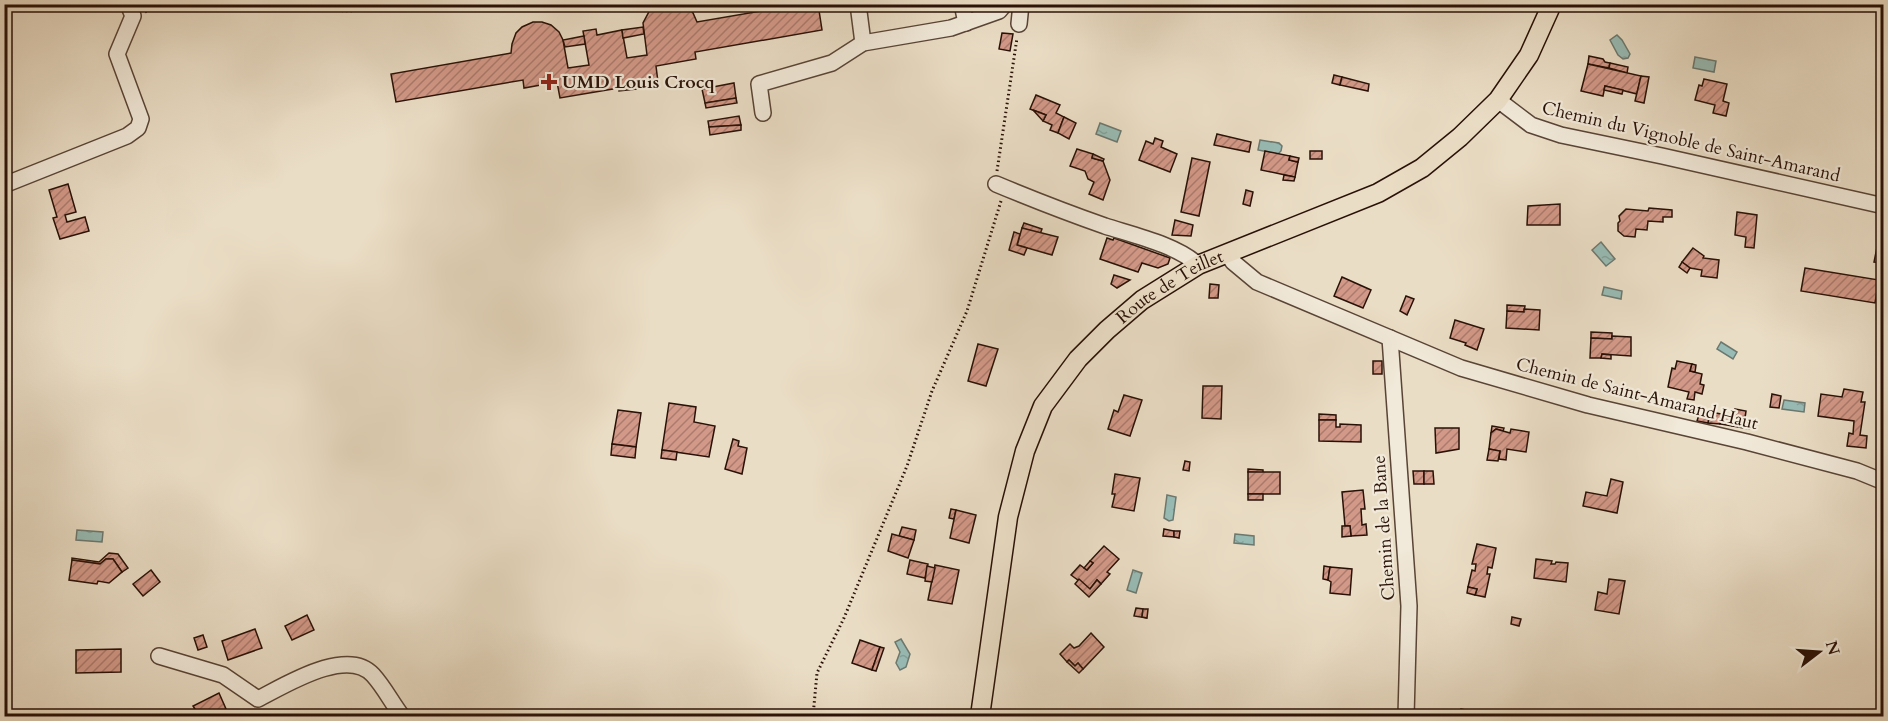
<svg xmlns="http://www.w3.org/2000/svg" width="1888" height="721" font-family="Cardo,serif">
<style>
.water{fill:url(#water-ripples);stroke:#6c786f;stroke-width:1.5}
.building{fill:url(#building-hatch);stroke:#291107;stroke-width:1.5}
.lines{fill:none;stroke-linecap:round;stroke-linejoin:round}
.minor-casing{stroke:#594436;stroke-width:18}
.major-casing{stroke:#291107;stroke-width:21}
.path{stroke:#291107;stroke-width:3;stroke-dasharray:1.5 3;stroke-linecap:butt}
.minor{stroke:#f1e9d9;stroke-width:15}
.major{stroke:#eaddc5;stroke-width:18}
.poi-dot{fill:#8f2418;stroke:#f1e9d9;stroke-width:2}
.labels{text-anchor:middle;dominant-baseline:central;stroke-width:4.5;stroke-linejoin:round;paint-order:stroke}
.poi-label{font-size:18px;font-weight:bold;fill:#291107;stroke:#f1e9d9;text-anchor:start}
.street-label{font-size:18px;fill:#291107;stroke:#f1e9d9}
</style>
<defs>
<pattern id="water-ripples" width="26" height="14" patternUnits="userSpaceOnUse" patternTransform="scale(1.5)"><rect width="26" height="14" fill="#98bcb5"/><path d="M2 4q2-2 4 0t4 0M15 11q2-2 4 0t4 0" fill="none" stroke="#83a19a"/></pattern>
<pattern id="building-hatch" width="6" height="6" patternUnits="userSpaceOnUse" patternTransform="scale(1.5)"><rect width="6" height="6" fill="#d39988"/><path d="M-1 1l2-2M0 6l6-6M5 7l2-2" fill="none" stroke="#ab7b6d"/></pattern>
</defs>
<rect width="100%" height="100%" fill="#eaddc5"/>
<filter id="stains"><feTurbulence type="fractalNoise" baseFrequency=".00333" numOctaves="4"/><feColorMatrix values="0 0 0 0 .2 0 0 0 0 .09 0 0 0 0 .02 0 0 0 .5 -.17"/></filter>
<radialGradient id="worn" r=".72"><stop offset=".6" stop-color="#630" stop-opacity="0"/><stop offset="1" stop-color="#630" stop-opacity=".3"/></radialGradient>
<!-- water -->
<g class="water">
<polygon points="1617,35 1622,40 1630,54 1628,58 1623,59 1618,55 1610,40"/>
<polygon points="1695,57 1716,61 1714,72 1693,68"/>
<polygon points="1100,123 1121,131 1117,142 1096,134"/>
<polygon points="1260,140 1279,143 1282,146 1281,151 1278,154 1258,150"/>
<polygon points="1601,242 1615,259 1606,266 1592,250"/>
<polygon points="1604,287 1622,291 1621,299 1602,295"/>
<polygon points="1721,342 1737,352 1733,359 1717,349"/>
<polygon points="1784,400 1805,403 1804,412 1782,409"/>
<polygon points="1167,495 1176,497 1173,520 1169,521 1164,518"/>
<polygon points="77,530 103,532 102,542 76,540"/>
<polygon points="1235,534 1254,536 1254,545 1234,543"/>
<polygon points="1133,570 1142,573 1136,593 1127,590"/>
<polygon points="901,639 910,654 906,667 900,670 896,663 900,652 895,642"/>
</g>
<!-- building -->
<g class="building">
<polygon points="655,4 685,4 693,13 697,22 802,4 818,4 822,30 695,52 696,59 656,66 658,82 636,85 636,89 619,91 619,88 560,98 557,82 524,88 523,80 396,102 391,74 511,53 512,44 516,33 522,27 533,22 542,22 551,25 559,32 563,40 568,68 589,65 583,31 596,29 597,35 622,30 627,58 647,55 643,23 651,8"/>
<polygon points="643,27 644,34 623,38 622,30"/>
<polygon points="1002,33 1013,34 1010,51 999,49"/>
<polygon points="584,36 585,44 565,47 563,40"/>
<polygon points="1589,56 1603,59 1605,62 1610,63 1609,68 1588,64"/>
<polygon points="1610,63 1628,67 1627,73 1609,68"/>
<polygon points="1588,64 1641,76 1637,94 1605,86 1603,96 1581,91"/>
<polygon points="1334,75 1342,77 1340,85 1332,83"/>
<polygon points="1641,76 1649,77 1644,103 1635,101"/>
<polygon points="1342,77 1369,84 1368,91 1340,85"/>
<polygon points="1704,79 1727,84 1723,101 1729,103 1726,116 1713,113 1715,105 1695,100 1699,85 1702,86"/>
<polygon points="734,83 736,98 705,103 702,89"/>
<polygon points="1605,86 1623,90 1622,94 1604,90"/>
<polygon points="1036,95 1060,105 1056,113 1064,117 1058,133 1050,130 1052,125 1043,121 1046,115 1030,109"/>
<polygon points="736,98 737,103 706,108 705,103"/>
<polygon points="1033,110 1046,115 1043,121"/>
<polygon points="739,116 741,125 709,127 708,121"/>
<polygon points="1064,117 1076,123 1069,139 1058,133"/>
<polygon points="741,125 741,130 710,135 709,127"/>
<polygon points="1217,134 1251,142 1249,152 1214,145"/>
<polygon points="1155,138 1163,141 1161,147 1177,154 1170,172 1139,160 1146,141 1153,144"/>
<polygon points="1077,149 1093,154 1092,158 1103,161 1110,180 1103,200 1089,194 1094,182 1088,179 1085,171 1070,166"/>
<polygon points="1265,151 1290,156 1289,160 1298,162 1295,177 1261,170"/>
<rect x="1310" y="151" width="12" height="8"/>
<polygon points="1093,154 1104,159 1103,161 1092,158"/>
<polygon points="1290,156 1299,158 1298,162 1289,160"/>
<polygon points="1192,158 1210,162 1199,216 1181,212"/>
<polygon points="1284,175 1295,177 1294,181 1283,180"/>
<polygon points="68,184 76,212 65,215 67,222 85,217 89,231 60,239 53,218 57,217 49,190"/>
<polygon points="1246,190 1253,192 1250,206 1243,204"/>
<polygon points="1560,204 1560,225 1527,225 1528,206"/>
<polygon points="1649,208 1672,210 1672,217 1663,217 1663,222 1648,221 1647,230 1636,229 1635,237 1624,236 1618,231 1618,223 1620,221 1619,216 1626,209 1648,211"/>
<polygon points="1737,212 1757,215 1754,248 1745,247 1746,237 1735,235"/>
<polygon points="1175,220 1193,225 1191,236 1172,235"/>
<polygon points="1024,223 1042,229 1040,234 1022,228"/>
<polygon points="1022,228 1058,237 1052,255 1017,245"/>
<polygon points="1881,228 1884,229 1884,263 1874,262"/>
<polygon points="1014,232 1020,234 1017,245 1027,248 1024,255 1009,250"/>
<polygon points="1107,238 1113,240 1114,238 1170,258 1168,264 1158,268 1142,263 1138,272 1100,259"/>
<polygon points="1693,248 1704,256 1703,258 1719,260 1717,278 1701,276 1702,270 1690,268 1682,262"/>
<polygon points="1682,262 1690,268 1687,273 1679,267"/>
<polygon points="1805,268 1879,280 1875,303 1801,291"/>
<polygon points="1114,275 1130,280 1117,288 1111,284"/>
<polygon points="1342,277 1371,290 1363,308 1334,296"/>
<polygon points="1210,284 1219,285 1218,298 1209,298"/>
<polygon points="1406,296 1414,299 1407,315 1400,311"/>
<polygon points="1507,305 1525,306 1524,312 1507,311"/>
<polygon points="1524,309 1540,310 1539,330 1506,328 1507,311 1524,312"/>
<polygon points="1455,320 1484,329 1477,350 1465,345 1466,343 1450,338"/>
<polygon points="1591,332 1612,333 1612,339 1591,338"/>
<polygon points="1612,336 1631,337 1631,356 1602,354 1601,358 1590,358 1591,338 1612,339"/>
<polygon points="978,344 998,349 986,386 968,381"/>
<polygon points="1602,354 1611,355 1611,359 1601,358"/>
<rect x="1373" y="361" width="9" height="13"/>
<polygon points="1677,361 1692,364 1690,371 1702,374 1700,384 1704,385 1702,394 1695,392 1694,400 1687,399 1689,392 1668,387 1672,368 1675,369"/>
<polygon points="1692,364 1696,365 1695,372 1690,371"/>
<polygon points="1203,386 1222,386 1221,419 1202,418"/>
<polygon points="1844,389 1863,392 1861,402 1865,402 1860,435 1867,436 1866,448 1847,446 1849,433 1853,434 1854,421 1818,416 1821,394 1842,397"/>
<polygon points="1772,394 1781,396 1779,408 1770,407"/>
<polygon points="1124,395 1142,400 1130,436 1108,429 1114,410 1118,412"/>
<polygon points="669,403 696,407 694,422 715,426 709,457 662,450"/>
<polygon points="1735,409 1746,411 1745,418 1734,416"/>
<polygon points="618,410 641,413 636,447 612,444"/>
<polygon points="1710,412 1722,414 1720,424 1708,423"/>
<polygon points="1319,414 1336,415 1336,420 1319,420"/>
<polygon points="1722,414 1734,416 1732,426 1720,424"/>
<polygon points="1699,415 1709,416 1708,423 1697,421"/>
<polygon points="1734,416 1745,418 1743,428 1732,426"/>
<polygon points="1319,420 1336,420 1336,427 1340,427 1340,424 1361,425 1361,442 1319,441"/>
<polygon points="1744,422 1751,423 1749,429 1743,428"/>
<polygon points="1492,426 1504,428 1503,431 1496,429 1491,433"/>
<polygon points="1435,428 1459,428 1459,449 1436,453"/>
<polygon points="1496,429 1510,433 1511,429 1529,432 1526,452 1507,449 1506,460 1499,459 1500,451 1489,449 1491,433"/>
<polygon points="733,439 739,441 738,446 747,448 742,474 725,469"/>
<polygon points="612,444 636,447 635,458 611,455"/>
<polygon points="1489,449 1500,451 1498,461 1487,460"/>
<polygon points="662,450 677,452 676,460 661,458"/>
<polygon points="1185,461 1190,462 1189,471 1183,470"/>
<polygon points="1248,469 1263,470 1263,473 1248,472"/>
<polygon points="1413,471 1424,471 1424,484 1414,484"/>
<polygon points="1424,471 1433,471 1434,484 1424,484"/>
<rect x="1248" y="472" width="32" height="22"/>
<polygon points="1115,474 1140,478 1134,511 1112,507 1115,494 1112,494"/>
<polygon points="1611,479 1623,482 1617,513 1583,506 1586,492 1607,496"/>
<polygon points="1363,490 1365,509 1361,509 1362,525 1366,524 1367,535 1351,536 1350,526 1345,526 1342,492"/>
<rect x="1248" y="494" width="15" height="6"/>
<polygon points="951,509 956,510 954,519 949,518"/>
<polygon points="956,510 976,515 969,543 950,538"/>
<polygon points="1342,526 1350,526 1351,536 1342,537"/>
<polygon points="902,527 916,530 914,540 899,536"/>
<polygon points="1164,529 1174,531 1174,537 1163,536"/>
<polygon points="1174,531 1180,531 1179,538 1174,537"/>
<polygon points="892,534 914,540 908,558 888,551"/>
<polygon points="1477,544 1496,548 1492,568 1488,567 1487,574 1490,574 1485,597 1475,595 1477,589 1468,587 1472,570 1475,571 1476,564 1472,564"/>
<polygon points="1104,546 1119,559 1107,572 1110,574 1101,584 1097,580 1090,589 1071,575 1080,565 1087,570 1093,563 1090,561"/>
<polygon points="109,553 118,554 128,568 122,572 113,559 106,559 100,564 72,560 72,558 99,562"/>
<polygon points="106,559 113,559 122,572 109,583 98,581 97,584 69,580 72,560 100,564"/>
<polygon points="1536,559 1552,561 1551,564 1555,564 1556,562 1568,563 1566,582 1534,578"/>
<polygon points="910,560 928,564 925,578 907,574"/>
<polygon points="1090,561 1093,563 1087,570 1084,568"/>
<polygon points="935,565 959,570 952,604 928,600"/>
<polygon points="927,566 935,568 932,582 925,581"/>
<polygon points="1324,566 1330,567 1328,580 1323,579"/>
<polygon points="1330,567 1352,569 1350,595 1330,593 1331,582 1328,580"/>
<polygon points="151,570 160,582 143,596 133,584"/>
<polygon points="1079,579 1090,589 1097,580 1101,584 1089,597 1075,584"/>
<polygon points="1609,579 1625,581 1619,614 1595,610 1598,592 1607,594"/>
<polygon points="1468,587 1477,589 1475,595 1467,593"/>
<polygon points="1136,608 1143,609 1142,617 1147,618 1134,616"/>
<polygon points="1143,609 1148,609 1147,618 1142,617"/>
<polygon points="307,615 314,630 292,640 285,626"/>
<polygon points="1512,617 1521,619 1519,626 1511,624"/>
<polygon points="255,629 262,648 228,660 222,641"/>
<polygon points="1091,633 1104,647 1083,669 1078,663 1075,666 1069,660 1067,662 1060,654 1070,644 1074,648 1079,646"/>
<polygon points="203,635 207,647 198,650 194,638"/>
<polygon points="860,640 880,647 872,670 852,663"/>
<polygon points="880,647 884,648 876,671 872,670"/>
<polygon points="121,649 121,672 76,673 76,650"/>
<polygon points="1069,660 1075,666 1078,663 1083,669 1079,673 1067,662"/>
<polygon points="219,693 226,709 211,716 188,716 186,713 195,709 193,706"/>
<polygon points="1461,709 1489,715 1489,716 1459,716"/>
<polygon points="1882,709 1884,716 1864,716"/>
</g>
<g class="lines">
<!-- minor casing -->
<g class="minor-casing">
<g id="minor">
<polyline points="858,4 863,43"/>
<polyline points="962,4 966,23"/>
<polyline points="1019,24 1021,4"/>
<polyline points="1498,100 1531,125 1561,135 1662,156 1884,206"/>
<polyline points="763,113 759,84 832,63 863,43 951,28 999,11 1005,4"/>
<path d="M 996,184 C 1032,199 1068,213 1105,226 C 1133,235 1177,245 1198,265"/>
<polyline points="4,185 127,136 138,128 141,119 117,54 133,16 128,4"/>
<polyline points="1227,253 1233,262 1257,282 1461,368 1588,405 1747,442 1857,471 1884,482"/>
<polyline points="1390,338 1409,606 1406,716"/>
<path d="M 159,656 L 223,675 L 258,699 C 284,686 347,646 373,675 C 384,687 392,703 402,716"/>
</g>
</g>
<!-- major casing -->
<g class="major-casing">
<g id="major">
<path id="s1" d="M 980,716 L 1008,517 L 1025,451 L 1043,406 L 1078,359 L 1107,330 L 1142,300 L 1198,265 L 1378,193 L 1422,168 L 1460,137 L 1498,100 L 1529,55 L 1552,4"/>
</g>
</g>
<!-- path -->
<g class="path">
<path d="M 297,4 C 320,8 357,17 377,4"/>
<polyline points="145,12 162,4"/>
<polyline points="997,171 1017,38"/>
<polyline points="813,716 817,673 844,618 907,466 932,391 967,311 1001,201"/>
</g>
<!-- minor -->
<use href="#minor" class="minor"/>
<!-- major -->
<use href="#major" class="major"/>
</g>
<!-- markers -->
<path class="poi-dot" d="M546 73h6v6h6v6h-6v6h-6v-6h-6v-6h6z"/>
<g class="labels">
<!-- poi labels -->
<g class="poi-label">
<text x="562" y="82">UMD Louis Crocq</text>
</g>
<!-- street labels -->
<g class="street-label">
<text transform="translate(1691 142) rotate(13)">Chemin du Vignoble de Saint-Amarand</text>
<text stroke="none"><textPath href="#s1" startOffset="494">Route de Teillet</textPath></text>
<text transform="translate(1637 394) rotate(14)">Chemin de Saint-Amarand Haut</text>
<text transform="translate(1384 528) rotate(-94)">Chemin de la Bane</text>
</g>
</g>
<!-- margin -->
<rect width="1888" height="721" fill="none" stroke="#eaddc5" stroke-width="24"/>
<rect x="6" y="6" width="1876" height="709" fill="none" stroke="#291107" stroke-width="3"/>
<rect x="12" y="12" width="1864" height="697" fill="none" stroke="#291107" stroke-width="1.5"/>
<!-- north arrow -->
<g transform="translate(1819 652) rotate(73)" stroke="#f1e9d9" stroke-width="4.5" paint-order="stroke">
<path d="M0-4.5L10 22L0 15L-10 22Z" fill="#291107"/>
<text y="-9" font-size="16" font-weight="bold" text-anchor="middle" fill="#291107">N</text>
</g>
<rect width="100%" height="100%" filter="url(#stains)"/>
<rect width="100%" height="100%" fill="url(#worn)"/>
</svg>
